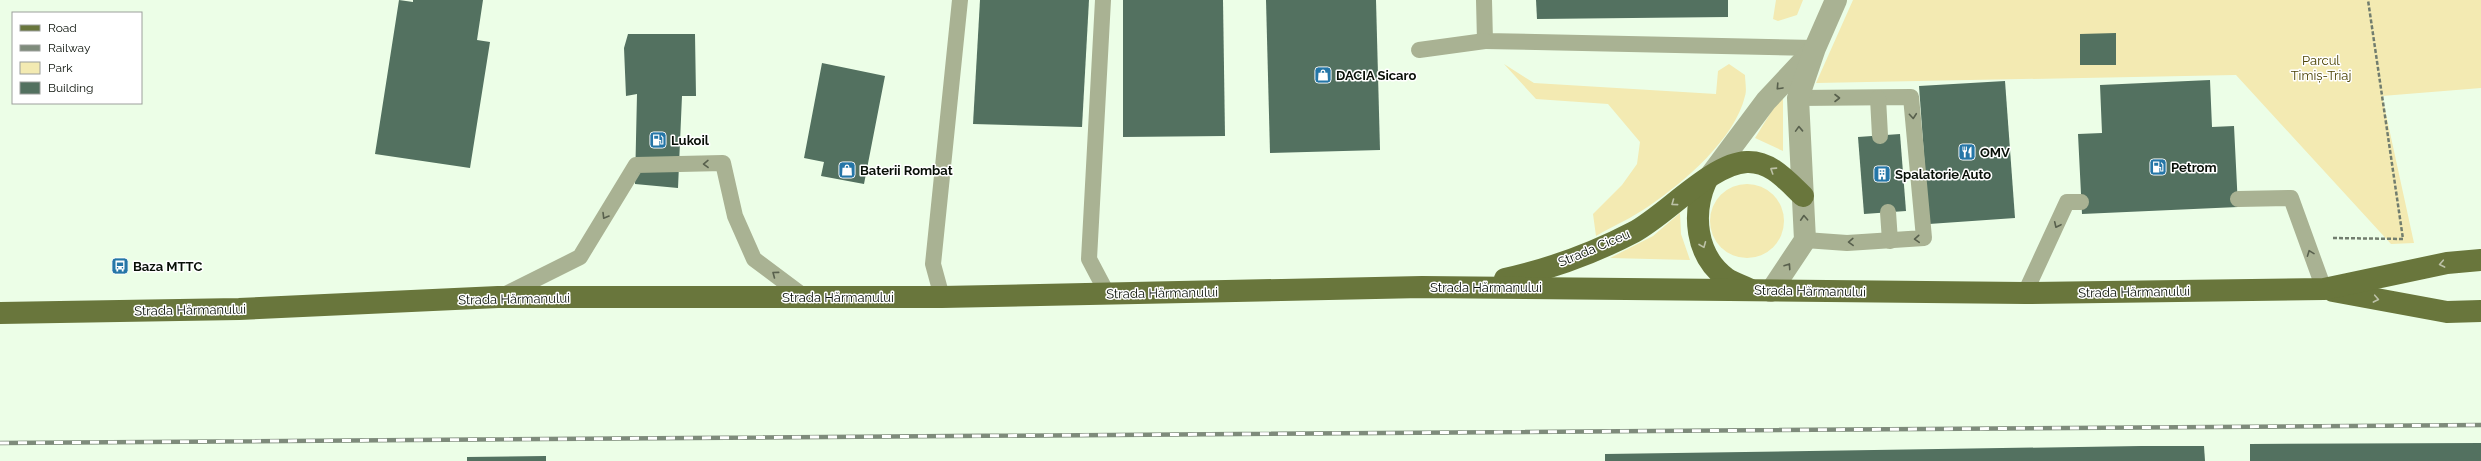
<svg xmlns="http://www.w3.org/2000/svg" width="2481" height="461" font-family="Raleway,sans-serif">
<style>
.green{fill:#f3eab2}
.building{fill:#537160}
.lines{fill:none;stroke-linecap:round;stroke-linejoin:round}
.path{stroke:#717d6e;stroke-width:2.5;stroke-dasharray:4 2;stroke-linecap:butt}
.service{stroke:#a9b293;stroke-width:16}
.tertiary{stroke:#a9b293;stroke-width:22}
.primary{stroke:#69763c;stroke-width:22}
.rail-casing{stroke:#7e8b7b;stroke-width:4.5}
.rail{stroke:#fff;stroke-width:3;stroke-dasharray:9;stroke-linecap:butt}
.oneway{stroke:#58604d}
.oneway2{stroke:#bcc1a7}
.labels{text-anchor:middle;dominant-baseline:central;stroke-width:3;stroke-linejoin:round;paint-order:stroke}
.park-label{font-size:13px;fill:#4c4304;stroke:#fff}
.poi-label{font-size:13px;font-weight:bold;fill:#080f07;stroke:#fff;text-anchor:start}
.street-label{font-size:13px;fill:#080f07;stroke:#fff}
</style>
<rect width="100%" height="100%" fill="#ecfee7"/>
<!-- green -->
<g class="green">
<polygon points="1776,0 1803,0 1797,15 1778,21 1773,19"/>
<polygon points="1853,0 2481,0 2481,88 2382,96 2414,243 2391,244 2236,75 1816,83"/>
<path d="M 1504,64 L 1534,83 L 1716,94 L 1718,71 L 1729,64 L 1745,75 C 1745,81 1747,90 1745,96 C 1735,139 1684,182 1649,206 C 1632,218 1613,226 1596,236 L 1593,214 L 1622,185 L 1637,164 L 1640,142 L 1608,104 L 1536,99 Z"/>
<polygon points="1783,93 1783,151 1755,138"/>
<circle cx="1747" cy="221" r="37"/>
<polygon points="1680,213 1681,234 1690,260 1610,258 1653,236"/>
</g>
<!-- building -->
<g class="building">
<polygon points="399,0 413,2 413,0 483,0 477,40 490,42 470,168 375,154"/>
<polygon points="980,0 1089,0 1082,127 973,124"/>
<polygon points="1123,0 1223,0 1225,136 1123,137"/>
<polygon points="1266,0 1376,0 1380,150 1270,153"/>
<polygon points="1536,0 1728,0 1728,17 1537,19"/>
<polygon points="2116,33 2116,65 2080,65 2080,34"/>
<polygon points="628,34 695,34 696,96 682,96 678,188 635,184 637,94 626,96 624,48"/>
<polygon points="822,63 885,76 864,184 821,176 824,162 804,158"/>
<polygon points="2210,80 2212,127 2234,126 2238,207 2082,214 2078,134 2102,133 2100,85"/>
<polygon points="2005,81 2015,218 1929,224 1919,86"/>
<polygon points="1900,134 1906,211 1864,214 1858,137"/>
<polygon points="2481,443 2481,461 2250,461 2250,444"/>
<polygon points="2141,446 2204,446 2205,461 1605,461 1605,454"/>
<polygon points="546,456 546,461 467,461 467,457"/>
</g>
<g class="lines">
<!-- path -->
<polyline class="path" points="2333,238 2403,239 2368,0"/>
<!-- service -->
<g class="service">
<polyline points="1103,0 1089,259 1108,295"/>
<polyline points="1484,0 1485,41 1815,48"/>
<polyline points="1419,50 1485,41"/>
<polyline points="1798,98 1911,97 1924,238 1847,243 1805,240"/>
<polyline points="1878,98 1880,136"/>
<polyline points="2238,199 2291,198 2324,289"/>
<polyline points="1888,212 1890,241"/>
<polyline points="2025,293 2067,202 2081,202"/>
<polyline points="502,296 580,257 636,165 723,163 735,216 754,259 806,298"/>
<polyline points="942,297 933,264 960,0"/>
</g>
<!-- tertiary -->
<g class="tertiary">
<polyline points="1707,180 1766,101 1810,54"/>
<polyline points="1771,291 1805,240 1798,98 1815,48 1836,0"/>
</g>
<!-- primary -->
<g class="primary">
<path d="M 1706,181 C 1692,213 1695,255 1726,278 C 1733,283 1741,285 1749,289"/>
<path d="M 1505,279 C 1550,269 1594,253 1634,232 C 1666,215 1712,163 1747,162 C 1771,161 1787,181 1803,196"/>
<polyline points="2333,291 2447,312 2481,311"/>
<polyline points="0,313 239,309 498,297 942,297 1422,287 2025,293 2324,289 2447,263 2481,260"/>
</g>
<!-- rail casing -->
<g class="rail-casing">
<polyline id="rail" points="0,443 2481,425"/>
</g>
<!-- rail -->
<use href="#rail" class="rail"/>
</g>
<!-- one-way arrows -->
<defs><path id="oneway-chevron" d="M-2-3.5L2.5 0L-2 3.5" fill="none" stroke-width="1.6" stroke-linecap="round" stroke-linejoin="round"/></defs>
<g class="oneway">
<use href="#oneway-chevron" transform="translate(1779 87) rotate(133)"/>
<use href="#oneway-chevron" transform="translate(1837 98)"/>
<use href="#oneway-chevron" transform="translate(1913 116) rotate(85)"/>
<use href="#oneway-chevron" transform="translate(1799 129) rotate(-92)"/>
<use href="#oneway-chevron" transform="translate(706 164) rotate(179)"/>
<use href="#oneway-chevron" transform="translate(605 216) rotate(121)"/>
<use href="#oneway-chevron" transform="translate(1804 218) rotate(-93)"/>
<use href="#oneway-chevron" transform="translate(2057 225) rotate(115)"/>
<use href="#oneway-chevron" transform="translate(1917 239) rotate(176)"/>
<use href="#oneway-chevron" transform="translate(1851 242) rotate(178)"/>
<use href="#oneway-chevron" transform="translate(2310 253) rotate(-111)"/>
<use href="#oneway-chevron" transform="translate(1788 266) rotate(-56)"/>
<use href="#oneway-chevron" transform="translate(775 274) rotate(-143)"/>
</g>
<g class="oneway2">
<use href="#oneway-chevron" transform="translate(1773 170) rotate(-147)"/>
<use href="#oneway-chevron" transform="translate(1674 203) rotate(144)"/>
<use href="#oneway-chevron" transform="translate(1703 245) rotate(68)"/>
<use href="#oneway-chevron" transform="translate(2442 264) rotate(169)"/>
<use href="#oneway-chevron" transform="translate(2376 299) rotate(11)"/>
</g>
<!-- icons -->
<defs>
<g id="shop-square" transform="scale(0.9)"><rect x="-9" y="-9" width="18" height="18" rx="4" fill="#2576a7" stroke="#fff"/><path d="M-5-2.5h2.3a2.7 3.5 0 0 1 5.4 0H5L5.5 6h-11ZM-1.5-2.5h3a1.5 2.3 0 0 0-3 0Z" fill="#fff"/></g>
<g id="fuel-square" transform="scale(0.9)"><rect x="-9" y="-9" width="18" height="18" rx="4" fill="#2576a7" stroke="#fff"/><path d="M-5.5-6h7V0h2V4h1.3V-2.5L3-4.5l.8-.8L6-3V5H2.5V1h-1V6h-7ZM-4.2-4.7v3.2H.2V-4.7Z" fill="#fff"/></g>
<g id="restaurant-square" transform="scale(0.9)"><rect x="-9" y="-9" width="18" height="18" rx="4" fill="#2576a7" stroke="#fff"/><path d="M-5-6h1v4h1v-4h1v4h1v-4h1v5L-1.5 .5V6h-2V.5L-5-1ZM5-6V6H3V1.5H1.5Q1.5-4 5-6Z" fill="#fff"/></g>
<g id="building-square" transform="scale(0.9)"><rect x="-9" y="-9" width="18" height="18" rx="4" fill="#2576a7" stroke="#fff"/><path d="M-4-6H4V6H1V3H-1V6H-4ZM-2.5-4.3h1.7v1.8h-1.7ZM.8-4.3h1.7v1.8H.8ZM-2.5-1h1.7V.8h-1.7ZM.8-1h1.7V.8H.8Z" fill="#fff"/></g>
<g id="bus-square" transform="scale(0.9)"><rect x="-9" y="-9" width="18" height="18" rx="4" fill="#2576a7" stroke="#fff"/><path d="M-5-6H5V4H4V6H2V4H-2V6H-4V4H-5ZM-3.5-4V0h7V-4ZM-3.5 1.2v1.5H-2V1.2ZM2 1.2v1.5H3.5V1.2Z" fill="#fff"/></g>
</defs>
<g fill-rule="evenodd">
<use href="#shop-square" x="1323" y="75"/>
<use href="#fuel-square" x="658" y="140"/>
<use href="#restaurant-square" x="1967" y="152"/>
<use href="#fuel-square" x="2158" y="167"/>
<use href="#shop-square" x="847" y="170"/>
<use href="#building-square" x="1882" y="174"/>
<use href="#bus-square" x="120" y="266"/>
</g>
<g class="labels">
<!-- park labels -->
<g class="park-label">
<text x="2321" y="60">Parcul<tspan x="2321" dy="15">Timiș-Triaj</tspan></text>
</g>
<!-- poi labels -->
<g class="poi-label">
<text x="1336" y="75">DACIA Sicaro</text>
<text x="671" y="140">Lukoil</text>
<text x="1980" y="152">OMV</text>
<text x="2171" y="167">Petrom</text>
<text x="860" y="170">Baterii Rombat</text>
<text x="1895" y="174">Spalatorie Auto</text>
<text x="133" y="266">Baza MTTC</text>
</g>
<!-- street labels -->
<g class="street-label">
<text transform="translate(1594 248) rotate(-23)">Strada Ciceu</text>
<text x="1486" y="287">Strada Hărmanului</text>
<text transform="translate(1810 291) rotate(1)">Strada Hărmanului</text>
<text transform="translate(2134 292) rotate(-1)">Strada Hărmanului</text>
<text transform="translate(1162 293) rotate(-1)">Strada Hărmanului</text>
<text x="838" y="297">Strada Hărmanului</text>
<text transform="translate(514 299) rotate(-1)">Strada Hărmanului</text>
<text transform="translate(190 310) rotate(-1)">Strada Hărmanului</text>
</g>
</g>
<!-- legend -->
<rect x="12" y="12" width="130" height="92" fill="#ffffff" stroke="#9c9f9c"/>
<rect x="20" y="25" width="20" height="6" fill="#69763c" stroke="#9c9f9c"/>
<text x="48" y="32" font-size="12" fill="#080f07">Road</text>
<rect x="20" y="45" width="20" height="6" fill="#7e8b7b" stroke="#9c9f9c"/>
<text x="48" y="52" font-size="12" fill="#080f07">Railway</text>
<rect x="20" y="62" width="20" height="12" fill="#f3eab2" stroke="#9c9f9c"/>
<text x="48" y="72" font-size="12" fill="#080f07">Park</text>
<rect x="20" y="82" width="20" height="12" fill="#537160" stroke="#9c9f9c"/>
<text x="48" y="92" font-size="12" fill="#080f07">Building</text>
</svg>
